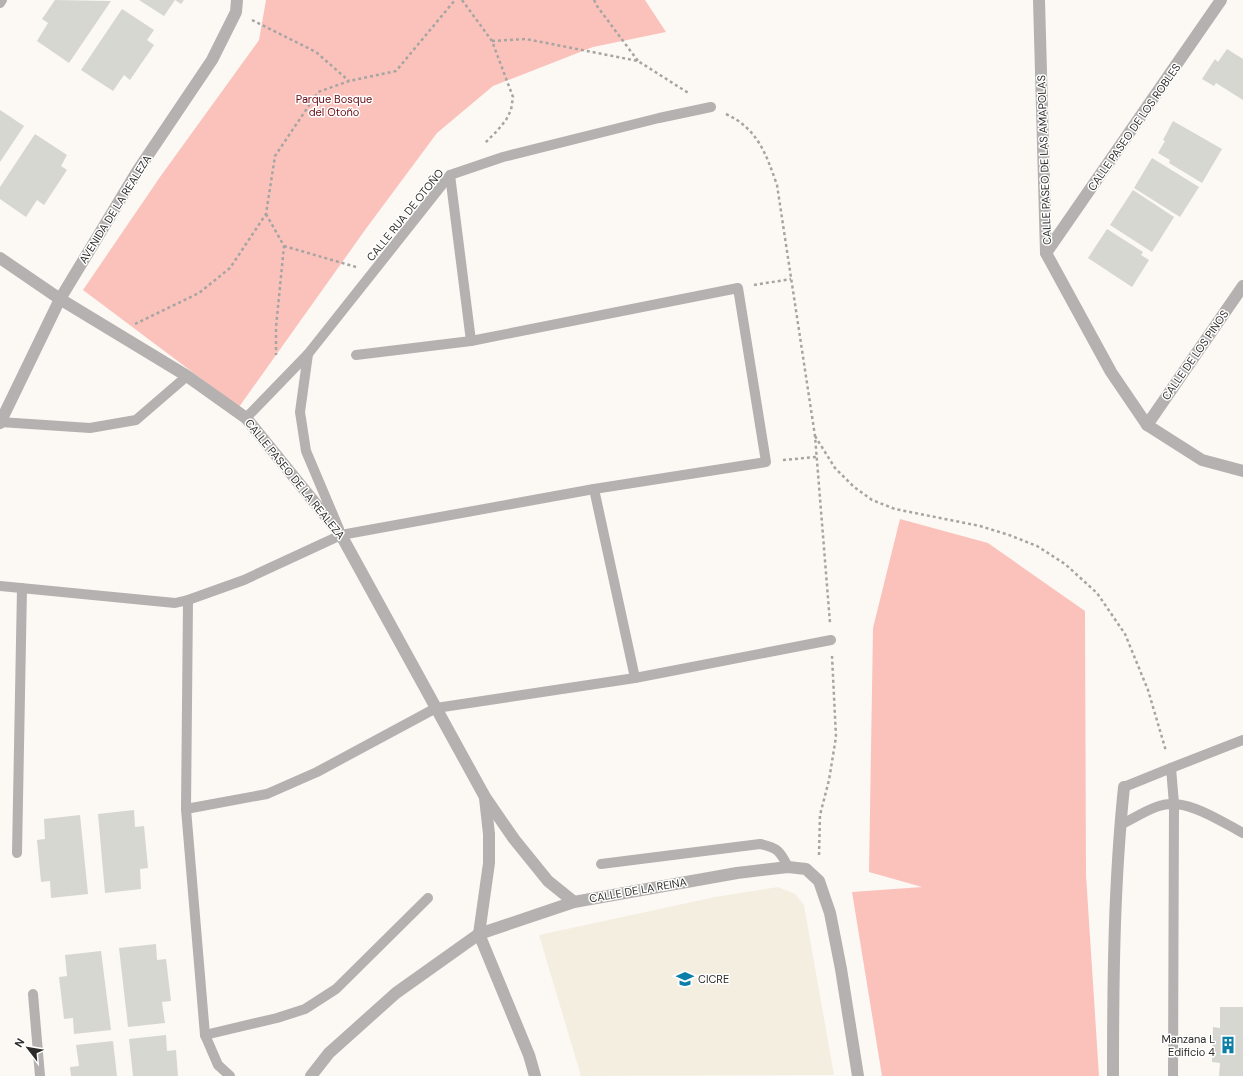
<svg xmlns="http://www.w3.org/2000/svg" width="1243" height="1076" font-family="'DM Sans',sans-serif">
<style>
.built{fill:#f4eee1}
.green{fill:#fbc2bc}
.building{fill:#d6d7d1}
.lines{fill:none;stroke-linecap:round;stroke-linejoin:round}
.path{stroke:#a7a5a1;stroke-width:2.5;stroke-dasharray:3 3;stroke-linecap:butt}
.service{stroke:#b4b1b0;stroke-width:10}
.minor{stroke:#b4b1b0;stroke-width:12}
.labels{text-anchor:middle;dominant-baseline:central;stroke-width:3;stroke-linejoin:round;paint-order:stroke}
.park-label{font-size:11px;fill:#680910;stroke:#fff}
.street-label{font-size:11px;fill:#2d2c2a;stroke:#fff}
.poi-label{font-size:11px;fill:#2d2c2a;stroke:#fff;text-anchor:start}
</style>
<rect width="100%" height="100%" fill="#fcf9f4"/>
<!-- built -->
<polygon class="built" points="778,887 795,894 804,905 834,1075 581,1076 539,935 715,897"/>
<!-- green -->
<g class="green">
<polygon points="266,0 645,0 666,32 593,47 493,86 437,133 365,230 239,407 83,290 160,177 259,40"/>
<polygon points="900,519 988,543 1085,611 1086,875 1099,1076 882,1076 852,892 922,887 869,872 873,628"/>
</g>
<!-- building -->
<g class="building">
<polygon points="55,0 111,1 69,63 37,41 48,23 42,19"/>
<polygon points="139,0 184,0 181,4 175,0 164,16"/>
<polygon points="122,9 154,30 147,40 154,45 130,80 124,75 113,91 81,70"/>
<polygon points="1227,49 1243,59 1243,100 1216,83 1214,86 1202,79 1215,59 1218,62"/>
<polygon points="0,110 24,126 0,162"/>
<polygon points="1173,121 1222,149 1202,183 1169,163 1170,160 1158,153 1165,141 1163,140"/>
<polygon points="35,134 67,155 61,166 67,170 44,205 37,200 26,217 0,199 0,187"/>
<polygon points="1152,158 1199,187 1180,217 1134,188"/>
<polygon points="1133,190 1174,217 1152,252 1110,225"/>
<polygon points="1107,229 1143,252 1141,255 1149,260 1132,287 1088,258"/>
<polygon points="134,810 135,827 144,826 148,868 140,869 141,889 105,893 98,814"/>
<polygon points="80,815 88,894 51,898 50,881 41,882 37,840 45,839 44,819"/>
<polygon points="156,944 157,960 166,959 171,1001 162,1002 165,1023 128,1027 119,948"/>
<polygon points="101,951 111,1030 74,1034 73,1018 64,1019 59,977 67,976 65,955"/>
<polygon points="1220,1007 1243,1007 1243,1076 1219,1076 1220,1063 1212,1062 1213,1027 1220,1028"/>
<polygon points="166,1035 167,1051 176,1050 178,1076 133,1076 129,1039"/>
<polygon points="113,1041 117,1076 71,1076 70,1067 79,1066 76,1045"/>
</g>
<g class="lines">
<!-- path -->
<g class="path">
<polyline points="462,0 492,41 513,97 511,110 506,120 497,131 484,144"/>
<polyline points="594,0 597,6 638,61"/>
<polyline points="252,20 316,52 349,81"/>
<polyline points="492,41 526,39 638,61 690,94"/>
<path d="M 726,114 C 758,129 766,154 777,185 L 815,436 L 830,623"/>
<polyline points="266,214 284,246 276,327 276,355"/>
<polyline points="284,246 356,267"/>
<polyline points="754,285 791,279"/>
<polyline points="135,324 199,293 230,268 266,214 275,156 318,92 349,81 396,71 455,0"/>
<polyline points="815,436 835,468 854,487 872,500 895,509 980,526 1009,535 1037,546 1065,564 1097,593 1125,634 1148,690 1166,751"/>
<polyline points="783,460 816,457"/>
<polyline points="819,855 820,815 829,780 836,737 832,656"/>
</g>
<!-- service -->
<g class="service">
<polyline points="0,3 2,0"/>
<polyline points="450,175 471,341"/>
<polyline points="308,354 300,412 306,451 339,529"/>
<polyline points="246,418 308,354 450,175 503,157 659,118 711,107"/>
<polyline points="0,422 90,428 136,420 187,376"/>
<polyline points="594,489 635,678"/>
<polyline points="0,586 175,603 188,600 244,580 341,535 594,489 766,462 738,288 471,341 356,355"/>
<polyline points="188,600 186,809 205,1035 218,1065 230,1076"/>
<polyline points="1171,768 1174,804 1173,1076"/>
<polyline points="1124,787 1171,768 1243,740"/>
<polyline points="186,809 267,794 317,772 436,708 635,678 831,640"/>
<path d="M 1120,825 C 1133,819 1146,810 1159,806 C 1186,797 1220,821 1243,833"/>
<polyline points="17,853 22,588"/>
<path d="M 601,864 L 760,844 C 778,848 780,851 788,867"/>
<polyline points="33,994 40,1076"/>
<polyline points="205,1035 277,1018 305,1009 336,989 428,898"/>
</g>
<!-- minor -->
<g class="minor">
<polyline points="1039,0 1046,253 1111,372 1147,425 1202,460 1243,471"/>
<polyline points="1046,253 1221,0"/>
<polyline points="0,258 60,299 187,376 246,418 341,535 485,797 514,839 548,881 574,902"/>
<polyline points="0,423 60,299 138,170 212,60 236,12 237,0"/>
<polyline points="1147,425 1243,286"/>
<polyline points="485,798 489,834 489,863 479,934 529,1055 535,1076"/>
<polyline points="311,1076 329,1053 396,993 479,934 574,902 737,873 788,867 806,869 819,881 830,913 841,969 858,1076"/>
<path d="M 1113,1076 C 1113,979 1114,883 1124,787"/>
</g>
</g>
<!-- icons -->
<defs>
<g id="school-bare" transform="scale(1.38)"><path d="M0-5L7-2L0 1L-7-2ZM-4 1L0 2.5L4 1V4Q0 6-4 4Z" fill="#0b7fa7" stroke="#fff" stroke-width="2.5" paint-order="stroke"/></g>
<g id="building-bare" transform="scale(1.38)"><path d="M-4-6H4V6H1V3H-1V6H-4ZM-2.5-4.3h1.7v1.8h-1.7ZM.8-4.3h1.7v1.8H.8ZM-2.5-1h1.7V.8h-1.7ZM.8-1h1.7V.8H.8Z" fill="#0b7fa7" stroke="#fff" stroke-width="2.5" paint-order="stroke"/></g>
</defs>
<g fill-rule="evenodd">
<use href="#school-bare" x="685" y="979"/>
<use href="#building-bare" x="1228" y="1045"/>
</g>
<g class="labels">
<!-- park labels -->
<g class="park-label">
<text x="334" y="99">Parque Bosque<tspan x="334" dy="13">del Otoño</tspan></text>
</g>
<!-- street labels -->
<g class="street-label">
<text transform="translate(1134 127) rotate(-55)">CALLE PASEO DE LOS ROBLES</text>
<text transform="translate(1044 160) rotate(-92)">CALLE PASEO DE LAS AMAPOLAS</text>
<text transform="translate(115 209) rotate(-58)">AVENIDA DE LA REALEZA</text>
<text transform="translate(405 215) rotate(-51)">CALLE RUA DE OTOÑO</text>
<text transform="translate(1195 355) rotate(-55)">CALLE DE LOS PINOS</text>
<text transform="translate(295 479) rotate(51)">CALLE PASEO DE LA REALEZA</text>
<text transform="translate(638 890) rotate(-10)">CALLE DE LA REINA</text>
</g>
<!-- poi labels -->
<g class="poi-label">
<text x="698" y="979">CICRE</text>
<text x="1215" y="1039" text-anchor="end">Manzana L<tspan x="1215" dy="13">Edificio 4</tspan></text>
</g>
</g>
<!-- north arrow -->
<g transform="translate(28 1048) rotate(301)" stroke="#ffffff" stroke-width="3" paint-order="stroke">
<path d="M0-3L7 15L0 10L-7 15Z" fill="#2d2c2a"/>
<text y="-6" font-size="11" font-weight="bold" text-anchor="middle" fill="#2d2c2a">N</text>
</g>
</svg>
